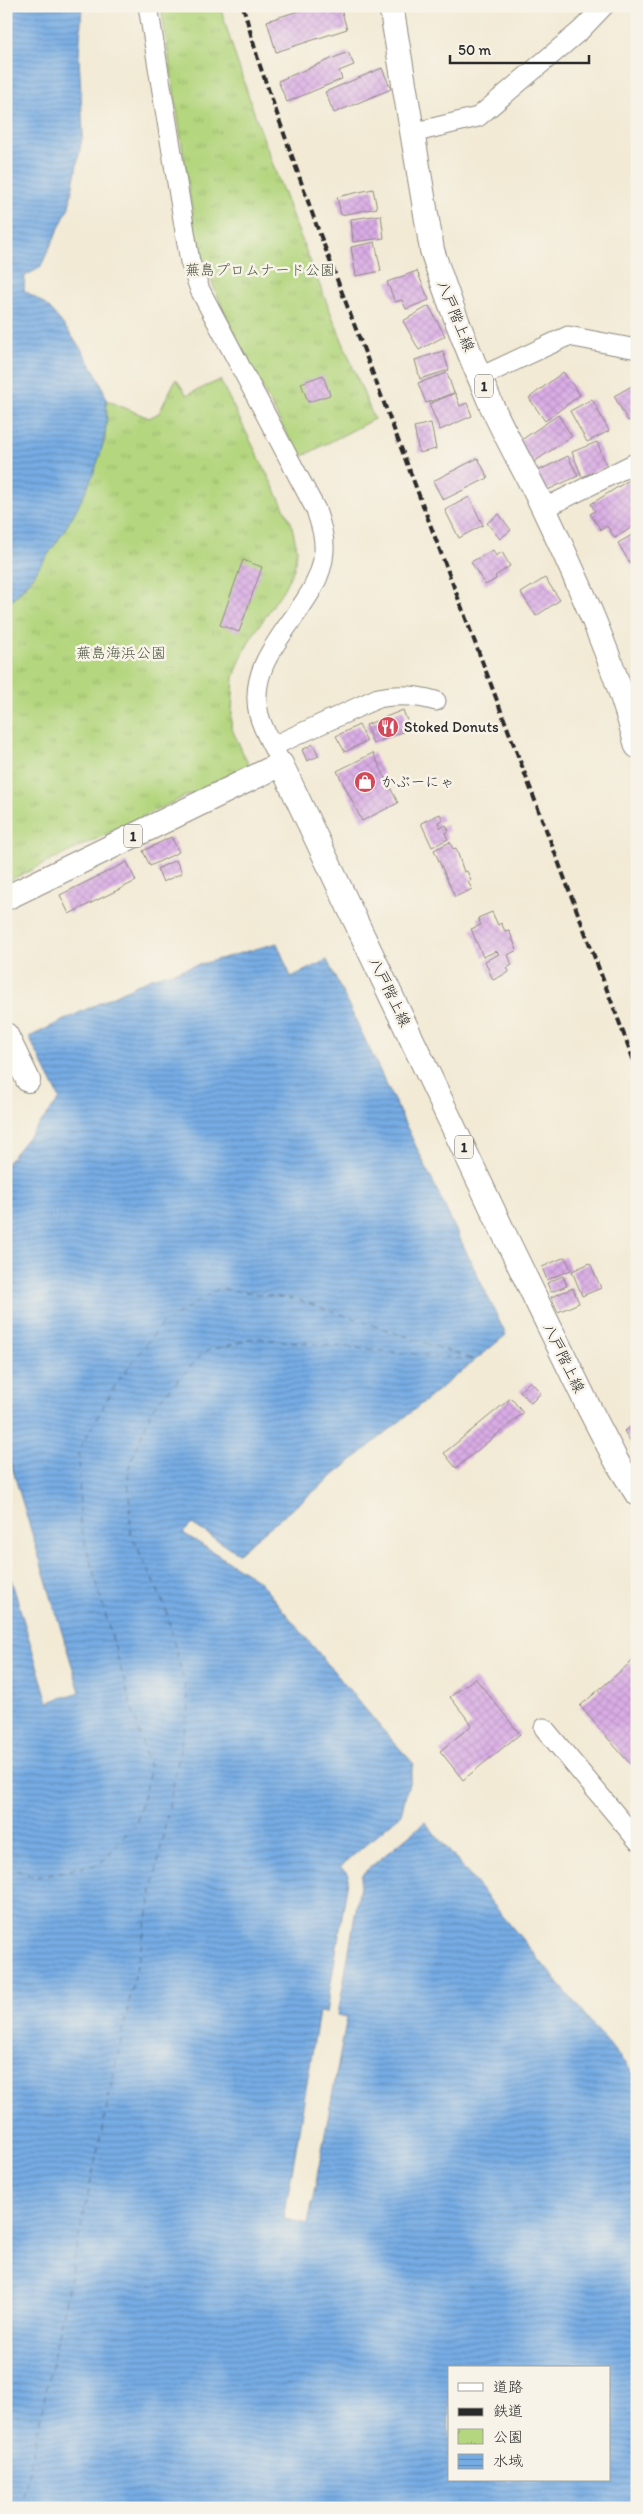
<svg xmlns="http://www.w3.org/2000/svg" width="643" height="2514" font-family="Itim,'Klee One',sans-serif">
<style>
.park{fill:url(#park-tufts);stroke:#708054}
.water{fill:url(#water-rules);stroke:#506c88;fill-rule:evenodd}
.lines{fill:none;stroke-linecap:round;stroke-linejoin:round}
.ferry{stroke:#45586c;stroke-width:1;stroke-dasharray:6 5;stroke-linecap:butt}
.building{fill:url(#building-cross-hatch)}
.minor-casing{stroke:#8e8a80;stroke-width:21}
.major-casing{stroke:#8e8a80;stroke-width:26}
.minor{stroke:#fff;stroke-width:19}
.major{stroke:#fff;stroke-width:24}
.rail{stroke:#2b2b2b;stroke-width:4;stroke-dasharray:8 4;stroke-linecap:butt}
.labels{text-anchor:middle;dominant-baseline:central;stroke-width:5;stroke-linejoin:round;paint-order:stroke}
.shield{fill:#f7f3e8;stroke:#686764;stroke-width:1}
.shield-label{font-size:14px;font-weight:bold;fill:#2b2b2b}
.park-label{font-size:15px;fill:#4d5640;stroke:#f7f3e8}
.street-label{font-size:15px;fill:#2b2b2b;stroke:#f7f3e8}
.poi-label{font-size:15px;fill:#2b2b2b;stroke:#f7f3e8;text-anchor:start}
</style>
<defs>
<pattern id="park-tufts" width="24" height="20" patternUnits="userSpaceOnUse" patternTransform="scale(1.25)"><rect width="24" height="20" fill="#b4d67e"/><path d="M3 7l-1-3M5 7V3M7 7l1-3M15 17l-1-3M17 17v-4M19 17l1-3" fill="none" stroke="#9bb86d"/></pattern>
<pattern id="water-rules" width="6" height="5" patternUnits="userSpaceOnUse" patternTransform="scale(1.25)"><rect width="6" height="5" fill="#76ace4"/><path d="M0 2.5h6" fill="none" stroke="#618cb9"/></pattern>
<pattern id="building-cross-hatch" width="8" height="8" patternUnits="userSpaceOnUse" patternTransform="scale(1.25)"><rect width="8" height="8" fill="#d9ace5"/><path d="M0 0l8 8M0 8l8-8" fill="none" stroke="#ba94c5"/></pattern>
</defs>
<rect width="100%" height="100%" fill="#f7f3e8"/>
<filter id="ink" filterUnits="userSpaceOnUse"><feTurbulence type="fractalNoise" baseFrequency=".02" numOctaves="2"/><feDisplacementMap in="SourceGraphic" scale="10" xChannelSelector="R" yChannelSelector="G"/><feConvolveMatrix kernelMatrix="1 2 1 2 8 2 1 2 1" color-interpolation-filters="sRGB"/></filter>
<filter id="wash" filterUnits="userSpaceOnUse"><feTurbulence type="fractalNoise" baseFrequency=".0096" numOctaves="4" result="noise"/><feDisplacementMap in="SourceGraphic" scale="20" xChannelSelector="R" yChannelSelector="G"/><feGaussianBlur stdDeviation="1.12" result="paint"/><feColorMatrix in="noise" values="0 0 0 0 0 0 0 0 0 0 0 0 0 0 0 0 0 1.4 0 .05"/><feComposite in="paint" operator="in"/></filter>
<g filter="url(#wash)">
<rect width="100%" height="100%" fill="#f2ead5"/>
<!-- park -->
<g class="park">
<path d="M 161,6 L 220,6 C 261,147 319,283 374,419 L 299,458 C 261,383 214,308 194,225 Z"/>
<polygon points="176,379 187,395 220,380 291,522 297,549 294,569 283,590 251,638 241,658 234,677 231,727 249,766 6,882 6,607 33,578 105,441 106,400 149,418 159,413"/>
</g>
<!-- water -->
<g class="water">
<path d="M 6,6 L 82,6 L 79,57 L 83,133 L 69,207 L 40,268 L 25,276 L 24,290 C 32,296 42,301 49,308 C 66,326 103,376 106,400 C 115,466 49,561 6,607 Z"/>
<path d="M 277,943 L 291,977 L 327,960 L 506,1335 L 238,1553 L 192,1524 L 183,1533 L 258,1580 L 381,1728 L 414,1764 L 401,1814 L 340,1867 L 349,1874 L 326,2013 L 319,2012 L 284,2219 L 308,2224 L 347,2017 L 338,2015 L 362,1874 L 425,1822 L 637,2078 L 637,2508 L 6,2508 L 6,1562 L 48,1702 L 80,1692 L 6,1448 L 6,1164 L 60,1099 L 29,1037 L 151,978 ZM 449,2368 L 609,2368 L 609,2480 L 449,2480 Z"/>
</g>
<g class="lines">
<!-- ferry -->
<g class="ferry">
<polyline points="6,1866 35,1877 100,1864 137,1821 150,1771 80,1525 79,1450 116,1384 161,1325 219,1288 299,1300 472,1359"/>
<polyline points="21,2508 144,1933 189,1704 165,1606 131,1534 128,1470 153,1407 204,1352 256,1338 475,1360"/>
</g>
</g>
<g id="blocks">
<!-- building -->
<g class="building">
<polygon points="314,6 340,6 347,29 276,52 267,21"/>
<polygon points="348,52 354,65 339,71 342,79 287,102 278,81"/>
<polygon points="382,68 391,89 334,113 325,92"/>
<polygon points="373,189 377,208 341,215 337,197"/>
<polygon points="381,215 384,238 353,242 351,219"/>
<polygon points="375,242 381,271 356,276 351,247"/>
<polygon points="417,271 429,300 406,309 402,300 395,302 387,282"/>
<polygon points="429,306 445,336 419,350 403,321"/>
<polygon points="443,351 449,370 420,379 415,360"/>
<polygon points="563,372 580,395 545,421 529,398"/>
<polygon points="447,373 454,393 426,403 418,383"/>
<polygon points="323,375 330,395 308,402 301,383"/>
<polygon points="637,383 637,416 628,421 614,396"/>
<polygon points="455,393 460,406 467,403 472,416 440,430 429,404"/>
<polygon points="592,399 609,431 587,442 570,411"/>
<polygon points="558,415 572,436 531,464 517,443"/>
<polygon points="431,423 436,449 419,453 414,427"/>
<polygon points="597,442 607,466 582,477 572,452"/>
<polygon points="568,456 578,476 543,492 534,473"/>
<polygon points="478,458 488,478 443,500 433,481"/>
<polygon points="629,480 637,492 637,524 615,538 607,526 601,530 590,514 595,511 591,504"/>
<polygon points="469,497 483,525 459,538 445,510"/>
<polygon points="499,514 511,530 500,539 487,523"/>
<polygon points="637,532 637,562 631,565 618,543"/>
<polygon points="493,550 496,556 502,552 510,566 495,576 496,579 485,585 471,562"/>
<polygon points="243,560 262,567 239,632 220,625"/>
<polygon points="545,578 560,600 536,616 521,593"/>
<polygon points="403,710 410,729 373,744 366,725"/>
<polygon points="359,725 367,741 345,752 336,736"/>
<polygon points="313,744 319,756 307,761 302,750"/>
<polygon points="373,753 398,803 362,821 337,771"/>
<polygon points="440,814 443,820 438,822 440,828 446,825 449,831 445,833 448,839 432,847 421,823"/>
<polygon points="171,837 179,852 150,866 143,851"/>
<polygon points="450,842 453,849 456,848 464,872 467,871 471,880 468,882 472,889 455,897 434,850"/>
<polygon points="176,860 182,873 163,882 157,869"/>
<polygon points="127,862 136,881 69,914 60,895"/>
<polygon points="492,912 498,925 501,923 505,931 509,930 517,950 508,955 512,965 507,968 509,972 493,980 485,961 499,954 496,951 483,957 471,929 481,925 478,918"/>
<polygon points="565,1257 571,1270 547,1280 542,1267"/>
<polygon points="590,1263 601,1288 582,1296 572,1271"/>
<polygon points="563,1276 567,1286 551,1292 547,1283"/>
<polygon points="573,1288 579,1303 558,1312 551,1297"/>
<polygon points="530,1381 541,1393 531,1403 520,1391"/>
<polygon points="511,1398 523,1413 456,1468 444,1453"/>
<polygon points="637,1423 637,1451 624,1431"/>
<polygon points="637,1657 637,1772 580,1706"/>
<polygon points="475,1678 520,1734 463,1780 440,1751 472,1725 450,1697"/>
</g>
</g>
</g>
<g filter="url(#ink)">
<use href="#blocks" fill-opacity="0" stroke="#8e8a80" stroke-width="1"/>
<g class="lines">
<!-- minor casing -->
<g class="minor-casing">
<g id="minor">
<path d="M 148,6 L 190,262 L 200,290 L 316,510 C 320,523 325,536 324,551 C 321,610 243,649 259,715 C 263,731 274,748 281,764"/>
<polyline points="412,133 478,117 581,30 604,6"/>
<polyline points="480,377 568,336 637,349"/>
<polyline points="543,509 637,462"/>
<path d="M 273,746 L 378,698 C 399,694 416,695 436,701"/>
<polyline points="544,1728 637,1840"/>
</g>
</g>
<!-- major casing -->
<g class="major-casing">
<g id="major">
<path d="M 391,6 L 432,250 C 448,301 469,353 490,402 C 506,438 526,472 543,507 C 580,585 615,663 637,746"/>
<polyline points="6,898 281,764 508,1242 587,1404 617,1462 637,1494"/>
<polyline points="6,1035 28,1080"/>
</g>
</g>
<!-- minor -->
<use href="#minor" class="minor"/>
<!-- major -->
<use href="#major" class="major"/>
<!-- rail -->
<polyline class="rail" points="243,6 259,63 316,224 637,1069"/>
</g>
</g>
<!-- icons -->
<defs>
<g id="restaurant-disc" transform="scale(1.125)"><circle r="9.5" fill="#d1495b" stroke="#f7f3e8"/><path d="M-5-6h1v4h1v-4h1v4h1v-4h1v5L-1.5 .5V6h-2V.5L-5-1ZM5-6V6H3V1.5H1.5Q1.5-4 5-6Z" fill="#fff"/></g>
<g id="shop-disc" transform="scale(1.125)"><circle r="9.5" fill="#d1495b" stroke="#f7f3e8"/><path d="M-5-2.5h2.3a2.7 3.5 0 0 1 5.4 0H5L5.5 6h-11ZM-1.5-2.5h3a1.5 2.3 0 0 0-3 0Z" fill="#fff"/></g>
</defs>
<g fill-rule="evenodd">
<use href="#restaurant-disc" x="388" y="727"/>
<use href="#shop-disc" x="365" y="782"/>
</g>
<g class="labels">
<!-- shield labels -->
<g class="shield">
<rect x="475" y="374.5" width="18" height="23" rx="4"/>
<rect x="124" y="824.5" width="18" height="23" rx="4"/>
<rect x="455" y="1135.5" width="18" height="23" rx="4"/>
</g>
<g class="shield-label">
<text x="484" y="386">1</text>
<text x="133" y="836">1</text>
<text x="464" y="1147">1</text>
</g>
<!-- park labels -->
<g class="park-label">
<text x="260" y="270">蕪島プロムナード公園</text>
<text x="121" y="653">蕪島海浜公園</text>
</g>
<!-- street labels -->
<g class="street-label">
<text transform="translate(456 316) rotate(68)">八戸階上線</text>
<text transform="translate(390 992) rotate(64)">八戸階上線</text>
<text transform="translate(564 1358) rotate(64)">八戸階上線</text>
</g>
<!-- poi labels -->
<g class="poi-label">
<text x="404" y="727">Stoked Donuts</text>
<text x="381" y="782">かぶーにゃ</text>
</g>
</g>
<!-- margin -->
<rect width="643" height="2514" fill="none" stroke="#f7f3e8" stroke-width="25"/>
<!-- legend -->
<rect x="448" y="2366" width="162" height="115" fill="#f7f3e8" stroke="#a5a39c"/>
<rect x="458" y="2383" width="25" height="8" fill="#ffffff" stroke="#a5a39c"/>
<text x="493" y="2392" font-size="15" fill="#2b2b2b">道路</text>
<rect x="458" y="2408" width="25" height="8" fill="#2b2b2b" stroke="#a5a39c"/>
<text x="493" y="2416" font-size="15" fill="#2b2b2b">鉄道</text>
<rect x="458" y="2429" width="25" height="15" fill="url(#park-tufts)" stroke="#a5a39c"/>
<text x="493" y="2442" font-size="15" fill="#2b2b2b">公園</text>
<rect x="458" y="2454" width="25" height="15" fill="url(#water-rules)" stroke="#a5a39c"/>
<text x="493" y="2466" font-size="15" fill="#2b2b2b">水域</text>
<!-- scale -->
<path d="M450 55v8h139v-8" fill="none" stroke="#2b2b2b" stroke-width="2.5"/>
<text x="458" y="55" font-size="15" fill="#2b2b2b" stroke="#f7f3e8" stroke-width="4" paint-order="stroke">50 m</text>
</svg>
